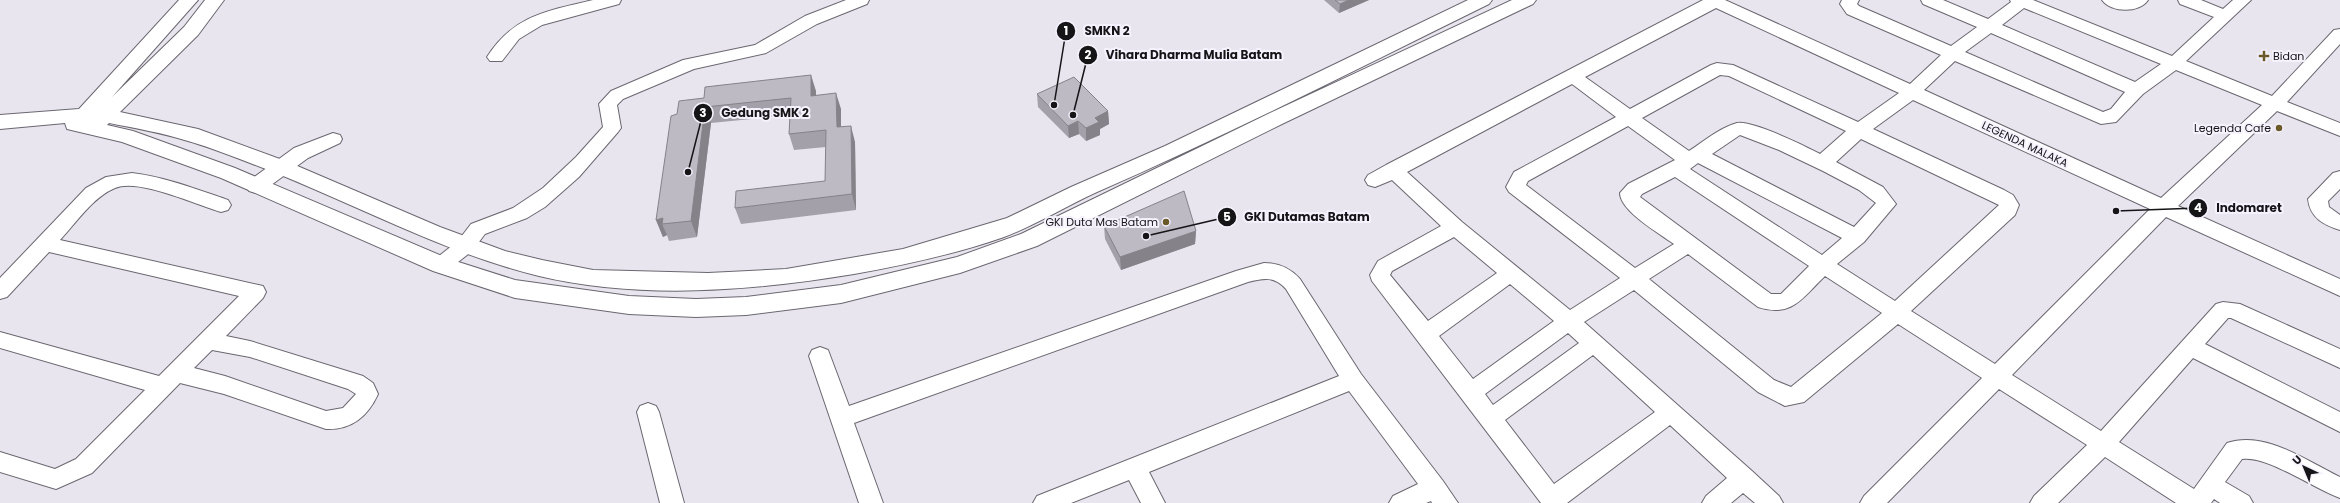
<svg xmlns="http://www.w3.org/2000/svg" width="2340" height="503" font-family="Poppins,sans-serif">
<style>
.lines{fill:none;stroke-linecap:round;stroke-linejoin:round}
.minor-casing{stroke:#6b6770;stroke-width:2}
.tertiary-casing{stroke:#6b6770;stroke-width:2}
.minor{fill:#fff;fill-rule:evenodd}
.tertiary{fill:#fff;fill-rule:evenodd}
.wall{fill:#a3a0a9}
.shaded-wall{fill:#858289}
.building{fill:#bebac4;stroke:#858289}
.poi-dot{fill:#695a27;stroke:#f6f2fd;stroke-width:1.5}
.labels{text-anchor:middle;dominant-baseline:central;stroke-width:4;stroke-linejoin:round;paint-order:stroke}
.poi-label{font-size:11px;fill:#151417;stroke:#f6f2fd;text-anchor:end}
.street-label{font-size:11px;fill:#151417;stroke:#f6f2fd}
.leader{fill:none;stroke:#151417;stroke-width:1.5}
.callout-dot{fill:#151417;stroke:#f6f2fd;stroke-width:1.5}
.mark-label{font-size:12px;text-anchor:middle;font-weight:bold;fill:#fff}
.callout-label{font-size:12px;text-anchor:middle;font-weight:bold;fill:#151417;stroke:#f6f2fd;stroke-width:4;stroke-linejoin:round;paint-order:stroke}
</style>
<rect width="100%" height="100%" fill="#e9e5ef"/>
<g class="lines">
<!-- minor casing -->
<g class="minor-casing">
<g id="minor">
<path d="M 593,0 L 621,0 L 619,4 L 542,25 L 519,39 L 502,61 L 490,61 L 487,57 C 514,15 547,11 593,0 Z"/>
<polygon points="846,0 869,0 867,4 817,24 766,53 694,69 623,99 617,105 621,128 618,132 579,177 545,207 527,218 485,234 472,251 448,270 441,273 434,270 431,265 434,260 458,241 471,224 513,208 543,188 576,157 603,127 599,104 611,91 683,60 755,45 805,16"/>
<path d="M 1703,0 L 1725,0 L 1910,84 L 1941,55 L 1847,14 L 1840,4 L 1842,0 L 1859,0 L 1857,4 L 1859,6 L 1951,46 L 1977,27 L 1923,4 L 1921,0 L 1943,0 L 1988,19 L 2011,2 L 2010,0 L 2033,0 L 2172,56 L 2214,17 L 2180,4 L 2178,0 L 2201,0 L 2223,9 L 2233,0 L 2251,0 L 2186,61 L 2272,96 L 2334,30 L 2340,29 L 2340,44 L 2287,102 L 2340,123 L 2340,136 L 2277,111 L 2178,206 L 2340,279 L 2340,296 L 2166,217 L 2012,375 L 2101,431 L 2216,304 L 2223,302 L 2240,304 L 2340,349 L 2340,368 L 2231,318 L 2228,318 L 2205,344 L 2340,412 L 2340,432 L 2193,358 L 2119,442 L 2194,489 L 2227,443 C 2265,430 2307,461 2340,477 L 2340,498 C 2314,489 2267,455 2242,459 L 2225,482 L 2249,496 L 2253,503 L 2220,503 L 2214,499 L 2211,503 L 2176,503 L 2105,457 L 2058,503 L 2030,503 L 2034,496 L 2087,445 L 1999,389 L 1887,503 L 1860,503 L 1864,496 L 1982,378 L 1898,324 L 1804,402 L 1785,406 L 1758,392 L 1634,290 L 1584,322 L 1752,471 L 1779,496 L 1783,503 L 1755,503 L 1743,493 L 1731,503 L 1702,503 L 1706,496 L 1727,478 L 1670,425 L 1567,503 L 1541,503 L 1372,281 L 1370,275 L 1378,261 L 1441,226 L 1392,180 L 1375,187 L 1368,185 L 1365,180 L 1368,175 L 1386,165 ZM 1716,8 L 1899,93 L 1858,122 L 1733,65 L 1717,63 L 1711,65 L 1630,109 L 1585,77 ZM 2024,8 L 2161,64 L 2135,82 L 2002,25 ZM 1991,33 L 2125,92 L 2111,109 L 2103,112 L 1965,52 ZM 1955,61 L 2101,124 L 2116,122 L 2143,94 L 2176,70 L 2262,105 L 2161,198 L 1924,90 ZM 1720,75 L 1729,76 L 1846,131 L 1820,154 C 1805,146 1752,120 1737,123 C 1719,128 1703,142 1689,151 L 1642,118 ZM 1572,84 L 1616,117 L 1514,172 L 1506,187 L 1509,192 L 1620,278 L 1570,310 L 1462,222 L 1407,172 ZM 1913,100 L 2150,209 L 1995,364 L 1911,311 L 2015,215 L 2019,205 L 2013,195 L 2004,190 L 1873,129 ZM 1628,126 L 1675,160 L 1628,184 L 1620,193 C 1620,211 1660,234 1674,244 L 1635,268 L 1526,185 L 1528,181 ZM 1740,135 L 1779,150 L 1823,171 L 1859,190 L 1876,203 L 1854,227 L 1712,154 ZM 1861,139 L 1999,205 L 1895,301 L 1837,264 L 1864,242 L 1896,204 L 1883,187 L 1836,162 ZM 1698,163 L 1842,238 L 1822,255 L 1690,169 ZM 1675,177 L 1809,266 L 1781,294 L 1771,294 L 1640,197 L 1642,194 ZM 1454,237 L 1497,273 L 1428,321 L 1390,275 L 1392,271 ZM 1688,254 L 1758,307 C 1792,318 1802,298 1825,276 L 1882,313 L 1791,387 L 1774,380 L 1649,279 ZM 1510,284 L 1554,321 L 1473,379 L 1439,336 ZM 1568,333 L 1579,343 L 1493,405 L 1485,394 ZM 1593,355 L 1655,412 L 1554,484 L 1505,420 Z"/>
<path d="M 2102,0 L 2148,0 C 2140,13 2111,13 2102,0 Z"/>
<polygon points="333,133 340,135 342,139 340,143 308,158 263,191 256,193 249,191 246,186 249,181 294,148"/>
<path d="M 2340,171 L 2340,189 L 2328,201 L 2329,207 L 2340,215 L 2340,230 C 2324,225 2310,218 2308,199 L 2333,173 Z"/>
<path d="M 132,173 C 165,177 196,189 228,200 L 231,205 L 228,210 L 221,212 C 196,205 139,178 115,188 C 93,197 76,223 60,240 L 263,286 L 266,292 L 263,298 L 226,336 L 250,341 L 363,376 L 373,383 L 378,394 C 368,416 352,430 326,429 L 224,394 L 180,383 L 92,473 L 56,489 L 0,472 L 0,452 L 55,469 L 76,459 L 145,390 L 0,348 L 0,332 L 159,376 L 239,296 L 49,252 L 7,297 L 0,299 L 0,278 L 86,188 L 106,177 ZM 212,350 L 250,357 L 348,389 L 356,394 L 343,408 L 326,411 L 225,376 L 194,368 Z"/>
<path d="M 1264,263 C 1279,263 1290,268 1300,279 L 1361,374 L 1443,481 L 1458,503 L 1432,503 L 1431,501 L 1426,503 L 1389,503 L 1393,496 L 1418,484 L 1349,391 L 1149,472 L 1165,503 L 1141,503 L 1129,480 L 1071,503 L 1033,503 L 1037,496 L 1339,376 L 1286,289 C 1274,276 1264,278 1248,282 L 854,423 L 883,503 L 859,503 L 809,356 L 812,350 L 820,347 L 828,350 L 849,406 L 1236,271 Z"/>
<polygon points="648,403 656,406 659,412 684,503 660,503 637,412 640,406"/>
</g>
</g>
<!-- tertiary casing -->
<g class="tertiary-casing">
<path id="tertiary" d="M 179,0 L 198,0 L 112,97 L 184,27 L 205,0 L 224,0 L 198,35 L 120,112 L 198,129 L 288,162 L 440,227 L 505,251 L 542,260 L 593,270 L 708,273 L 786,269 L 903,249 L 1007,218 L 1071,187 L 1165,146 L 1468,0 L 1492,0 L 1489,4 C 1359,68 1230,134 1097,192 C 1066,206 1036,225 1004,237 C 956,254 904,265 854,274 C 751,291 641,300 539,276 C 445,253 361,207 271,171 C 244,161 216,149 188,141 C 163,133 135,128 109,123 L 107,125 L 133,131 L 235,168 L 449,259 L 515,280 L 629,296 L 696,299 L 746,297 L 841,285 L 957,257 L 1021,234 L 1270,113 L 1512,0 L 1536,0 L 1533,4 L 1284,123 L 1037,246 L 960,273 L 841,303 L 746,315 L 696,317 L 629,314 L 515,298 L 433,271 L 221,178 L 122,142 L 67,129 L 65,123 L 0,129 L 0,115 L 79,109 Z"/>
</g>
<!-- minor -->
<use href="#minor" class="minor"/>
<!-- tertiary -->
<use href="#tertiary" class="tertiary"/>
</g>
<!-- wall -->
<g class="wall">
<polygon points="1324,0 1369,0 1339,13"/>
<polygon points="816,91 816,95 841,109 841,127 855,142 856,210 741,224 735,208 825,181 826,147 794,150 789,134 790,115 711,123 697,237 669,241 667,235 663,237 656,220 677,114 704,98"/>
<polygon points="1037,94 1108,111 1109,124 1100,129 1100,135 1086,141 1079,134 1069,138 1038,107"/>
<polygon points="1104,226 1196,231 1195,244 1121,270 1105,239"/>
</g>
<!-- shaded-wall -->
<g class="shaded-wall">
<polygon points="1349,0 1369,0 1339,13 1340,4"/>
<polygon points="811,75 816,91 816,112 811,96"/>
<polygon points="836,93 841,109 841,144 837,127"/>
<polygon points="705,107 711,123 697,237 691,221"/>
<polygon points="1108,111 1109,124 1100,129 1100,135 1086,141 1086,128 1095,118"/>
<polygon points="1078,121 1079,134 1069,138 1068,126"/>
<polygon points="851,126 855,142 856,210 852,194"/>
<polygon points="663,218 662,224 667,235 663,237 656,220"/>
<polygon points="1196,231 1195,244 1121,270 1120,257"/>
</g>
<!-- building -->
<g class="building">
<polygon points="1335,0 1349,0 1340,4"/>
<polygon points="811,75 811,96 836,93 837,127 851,126 852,194 735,208 736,191 825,181 826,130 789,134 791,98 705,107 691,221 662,224 663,218 656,220 671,116 677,114 679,101 704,98 705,87"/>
<polygon points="1074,77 1108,111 1095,118 1099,122 1086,128 1078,121 1068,126 1037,94"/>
<polygon points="1184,191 1196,231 1120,257 1104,226"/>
</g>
<!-- markers -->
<g class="poi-dot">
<path d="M2262 50h4v4h4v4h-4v4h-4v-4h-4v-4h4z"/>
<circle cx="2279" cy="128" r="4"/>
<circle cx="1166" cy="222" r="4"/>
</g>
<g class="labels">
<!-- poi labels -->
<g class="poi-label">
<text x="2273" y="56" text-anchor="start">Bidan</text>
<text x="2271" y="128">Legenda Cafe</text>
<text x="1158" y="222">GKI Duta Mas Batam</text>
</g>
<!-- street labels -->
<g class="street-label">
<text transform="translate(2025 144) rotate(25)">LEGENDA MALAKA</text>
</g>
</g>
<!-- callouts -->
<path class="leader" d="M1054 105L1066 31M1073 115L1088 55M688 172L703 113M2116 211L2198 208M1146 236L1227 217"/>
<g class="callout-dot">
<circle cx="1054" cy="105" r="4"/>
<circle cx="1073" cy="115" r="4"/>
<circle cx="688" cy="172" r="4"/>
<circle cx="2116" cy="211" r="4"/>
<circle cx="1146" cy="236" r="4"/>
<circle cx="1066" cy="31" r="10"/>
<circle cx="1088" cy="55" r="10"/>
<circle cx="703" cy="113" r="10"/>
<circle cx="2198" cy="208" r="10"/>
<circle cx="1227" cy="217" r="10"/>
</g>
<g class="mark-label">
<text x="1066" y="35">1</text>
<text x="1088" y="59">2</text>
<text x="703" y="117">3</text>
<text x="2198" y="212">4</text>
<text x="1227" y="221">5</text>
</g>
<g class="callout-label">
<text x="1107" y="35">SMKN 2</text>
<text x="1194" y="59">Vihara Dharma Mulia Batam</text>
<text x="765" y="117">Gedung SMK 2</text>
<text x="2249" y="212">Indomaret</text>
<text x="1307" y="221">GKI Dutamas Batam</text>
</g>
<!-- north arrow -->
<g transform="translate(2304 467) rotate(316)" stroke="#f6f2fd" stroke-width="3" paint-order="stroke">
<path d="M0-3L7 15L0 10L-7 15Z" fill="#151417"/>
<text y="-6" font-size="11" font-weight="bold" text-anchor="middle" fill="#151417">U</text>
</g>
</svg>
